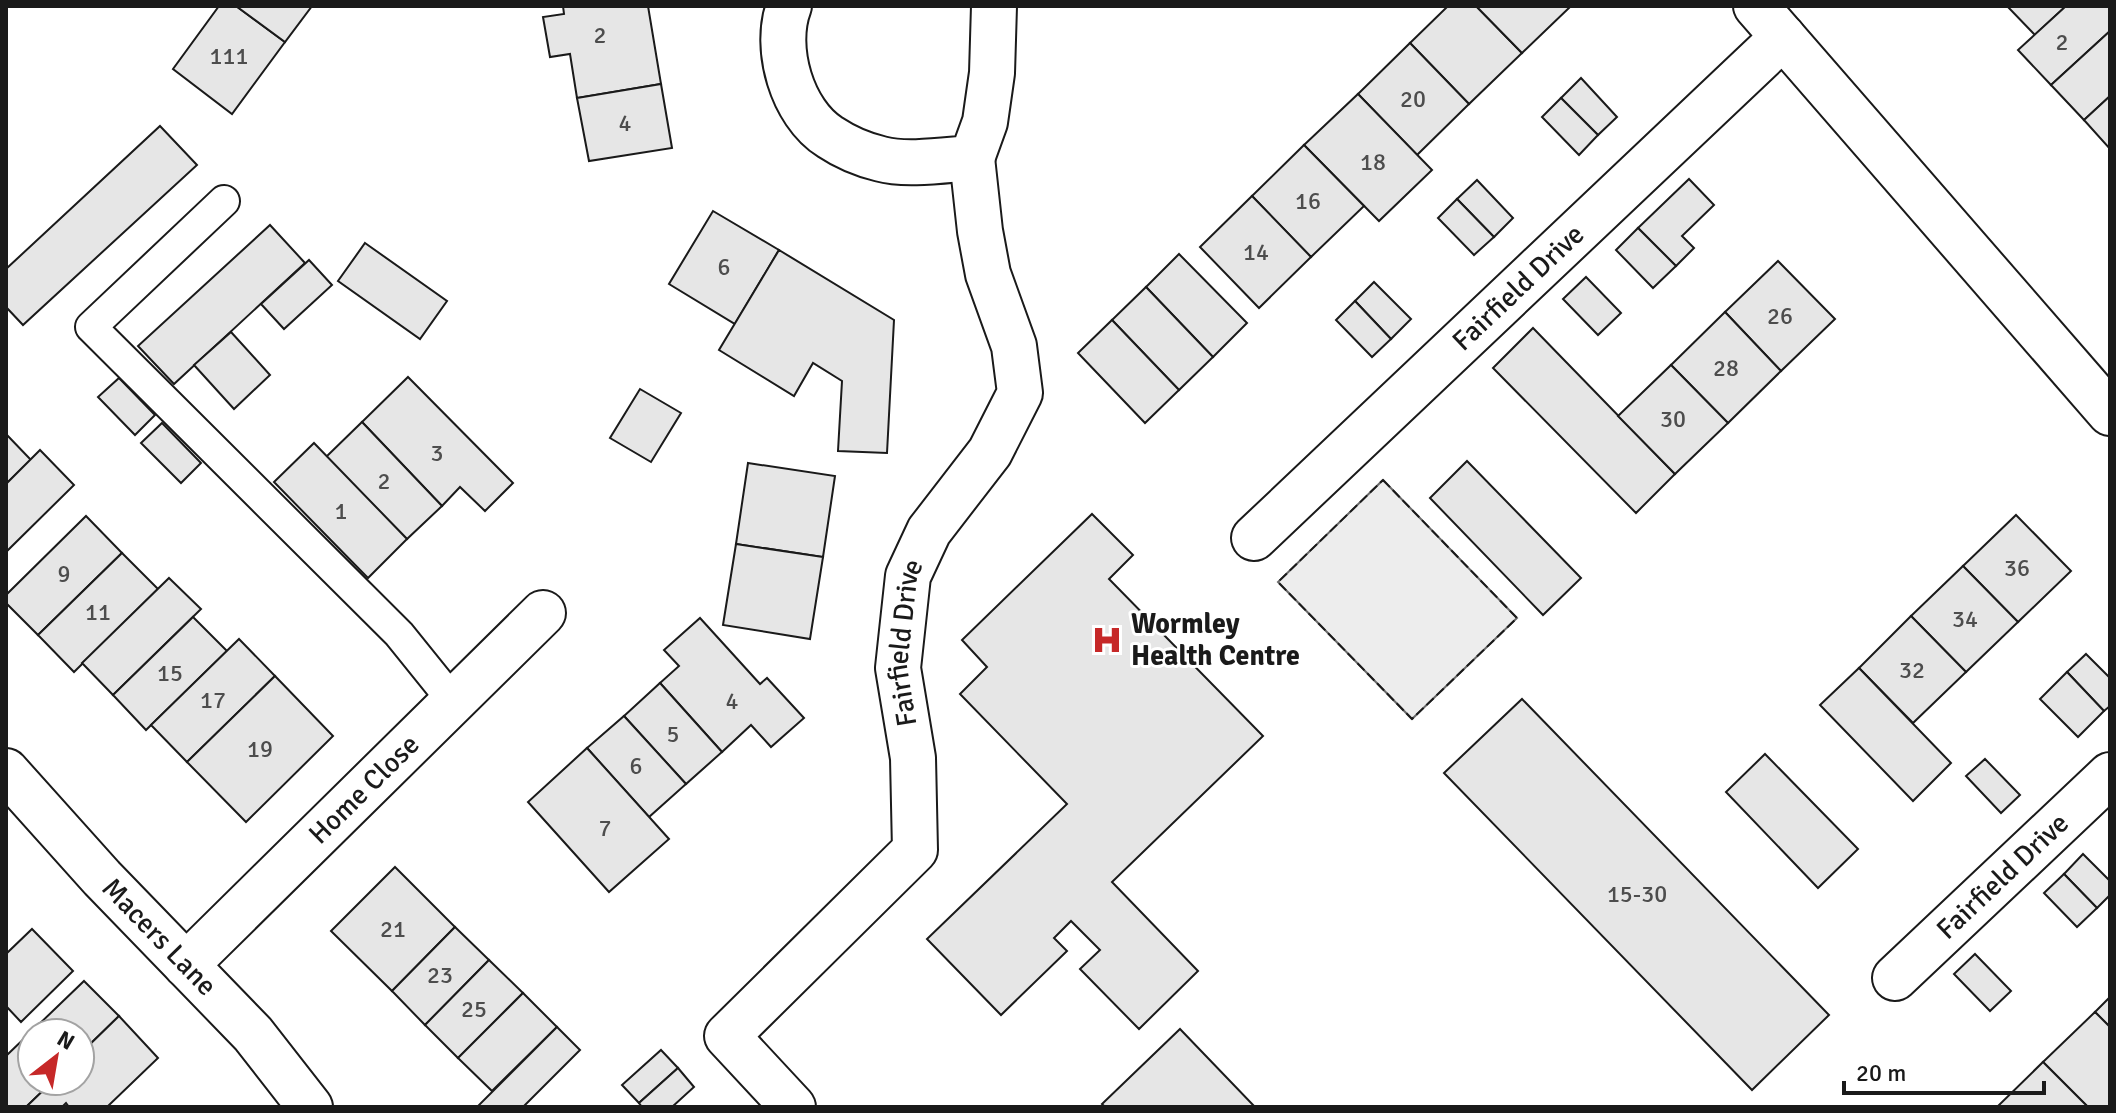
<svg xmlns="http://www.w3.org/2000/svg" width="2116" height="1113" font-family="Signika,sans-serif">
<style>
.pitch{fill:#ededed;stroke:#6a6a6a;stroke-width:2}
.building{fill:#e6e6e6;stroke:#1a1a1a;stroke-width:2}
.lines{fill:none;stroke-linecap:round;stroke-linejoin:round}
.service-casing{stroke:#1a1a1a;stroke-width:34}
.minor-casing{stroke:#1a1a1a;stroke-width:48}
.service{stroke:#fff;stroke-width:30}
.minor{stroke:#fff;stroke-width:44}
.fence{stroke:#1a1a1a;stroke-width:2;stroke-dasharray:10 4;stroke-linecap:butt}
.labels{text-anchor:middle;dominant-baseline:central;stroke-width:6;stroke-linejoin:round;paint-order:stroke}
.number-label{font-size:24px;fill:#4d4d4d}
.street-label{font-size:28px;fill:#1a1a1a;stroke:#fff}
.poi-label{font-size:28px;font-weight:bold;fill:#1a1a1a;stroke:#fff;text-anchor:start}
</style>
<rect width="100%" height="100%" fill="#fff"/>
<!-- pitch -->
<polygon class="pitch" points="1383,480 1517,618 1412,719 1278,582"/>
<!-- building -->
<g class="building">
<polygon points="219,6 236,6 285,42 232,114 173,69"/>
<polygon points="236,6 312,6 285,42"/>
<polygon points="563,6 648,6 661,84 577,98 570,54 550,57 543,17 564,14"/>
<polygon points="1448,6 1476,6 1522,53 1469,104 1410,43"/>
<polygon points="1476,6 1571,6 1522,53"/>
<polygon points="2007,6 2066,6 2035,35"/>
<polygon points="2066,6 2110,6 2110,31 2051,85 2018,50"/>
<polygon points="2110,31 2110,96 2084,120 2051,85"/>
<polygon points="1410,43 1469,104 1417,155 1358,94"/>
<polygon points="1581,78 1617,117 1598,135 1561,98"/>
<polygon points="661,84 672,148 589,161 577,98"/>
<polygon points="1358,94 1432,170 1379,221 1304,145"/>
<polygon points="2110,96 2110,149 2084,120"/>
<polygon points="1561,98 1598,135 1579,155 1542,117"/>
<polygon points="160,126 197,165 23,325 6,307 6,269"/>
<polygon points="1304,145 1364,206 1311,257 1252,196"/>
<polygon points="1689,179 1714,205 1682,236 1694,248 1676,266 1638,228"/>
<polygon points="1477,180 1513,218 1494,237 1457,199"/>
<polygon points="1252,196 1311,257 1259,308 1200,247"/>
<polygon points="1457,199 1494,237 1474,255 1438,218"/>
<polygon points="713,211 779,250 735,324 669,284"/>
<polygon points="270,225 305,263 174,384 138,346"/>
<polygon points="1638,228 1676,266 1653,288 1616,250"/>
<polygon points="365,243 447,301 420,339 338,281"/>
<polygon points="779,250 894,320 887,453 838,451 842,381 813,363 794,396 719,350"/>
<polygon points="1179,254 1247,323 1213,357 1146,287"/>
<polygon points="309,260 332,285 284,329 261,304"/>
<polygon points="1778,261 1835,319 1781,371 1725,312"/>
<polygon points="1586,277 1621,313 1598,335 1563,299"/>
<polygon points="1374,282 1411,319 1391,339 1355,301"/>
<polygon points="1146,287 1213,357 1179,390 1112,320"/>
<polygon points="1355,301 1391,339 1372,357 1336,320"/>
<polygon points="1725,312 1781,371 1728,423 1671,365"/>
<polygon points="1112,320 1179,390 1145,423 1078,353"/>
<polygon points="1533,328 1675,474 1636,513 1493,368"/>
<polygon points="231,332 270,375 234,409 194,365"/>
<polygon points="1671,365 1728,423 1675,474 1618,416"/>
<polygon points="408,377 513,483 485,511 460,487 442,506 362,422"/>
<polygon points="119,378 155,415 135,435 98,397"/>
<polygon points="640,389 681,413 651,462 610,438"/>
<polygon points="362,422 442,506 407,539 326,457"/>
<polygon points="162,423 201,463 181,483 141,443"/>
<polygon points="6,434 31,460 6,484"/>
<polygon points="314,443 407,539 368,578 274,482"/>
<polygon points="40,450 74,485 6,552 6,484"/>
<polygon points="1467,461 1581,578 1543,615 1430,498"/>
<polygon points="748,463 835,476 823,557 736,544"/>
<polygon points="1092,514 1133,555 1109,579 1263,736 1112,882 1198,971 1139,1029 1080,969 1100,950 1071,921 1054,938 1067,951 1001,1015 927,939 1067,804 960,694 987,667 962,640"/>
<polygon points="2016,515 2071,571 2018,622 1963,566"/>
<polygon points="86,516 122,553 38,635 6,603 6,595"/>
<polygon points="736,544 823,557 810,639 723,625"/>
<polygon points="122,553 158,589 74,672 38,635"/>
<polygon points="1963,566 2018,622 1966,672 1911,616"/>
<polygon points="169,578 201,609 113,695 82,663"/>
<polygon points="1911,616 1966,672 1913,723 1859,668"/>
<polygon points="193,617 227,651 146,730 113,695"/>
<polygon points="700,618 760,684 767,678 804,718 771,747 751,725 722,752 660,683 679,666 664,650"/>
<polygon points="239,639 275,676 187,762 151,725"/>
<polygon points="2086,654 2110,678 2110,706 2104,711 2067,672"/>
<polygon points="1859,668 1951,763 1913,801 1820,705"/>
<polygon points="2067,672 2104,711 2078,737 2040,699"/>
<polygon points="275,676 333,736 246,822 187,762"/>
<polygon points="660,683 722,752 686,784 624,716"/>
<polygon points="1522,699 1829,1015 1752,1090 1444,773"/>
<polygon points="624,716 686,784 649,817 587,748"/>
<polygon points="587,748 669,839 609,892 528,802"/>
<polygon points="1765,754 1858,849 1818,888 1726,792"/>
<polygon points="1985,759 2020,795 2001,813 1966,776"/>
<polygon points="2083,854 2110,881 2110,895 2097,908 2064,874"/>
<polygon points="395,867 455,927 392,991 331,931"/>
<polygon points="2064,874 2097,908 2077,927 2044,893"/>
<polygon points="455,927 489,960 425,1025 392,991"/>
<polygon points="32,929 73,971 21,1022 6,1006 6,954"/>
<polygon points="1975,954 2011,991 1990,1011 1954,974"/>
<polygon points="489,960 523,993 458,1058 425,1025"/>
<polygon points="84,981 119,1016 80,1054 80,1033 32,1033 32,1081 53,1081 26,1107 6,1107 6,1056"/>
<polygon points="523,993 557,1027 492,1091 458,1058"/>
<polygon points="2110,997 2110,1027 2095,1012"/>
<polygon points="2095,1012 2110,1027 2110,1107 2088,1107 2043,1062"/>
<polygon points="119,1016 158,1058 107,1107 69,1107 66,1103 62,1107 26,1107 53,1081 80,1081 80,1054"/>
<polygon points="557,1027 580,1050 523,1107 482,1107 479,1105"/>
<polygon points="1180,1029 1255,1107 1105,1107 1102,1104"/>
<polygon points="661,1050 678,1068 639,1103 622,1085"/>
<polygon points="2043,1062 2088,1107 1997,1107"/>
<polygon points="678,1068 694,1087 672,1107 642,1107 639,1103"/>
</g>
<g class="lines">
<!-- service casing -->
<g class="service-casing">
<polyline id="service" points="224,201 91,327 399,634 453,701"/>
</g>
<!-- minor casing -->
<g class="minor-casing">
<g id="minor">
<path d="M 789,6 C 773,48 792,113 830,137 C 845,147 864,155 881,159 C 906,166 945,160 972,158 L 985,122 L 992,73 L 994,6"/>
<polyline points="1756,6 2110,413"/>
<path id="s1" d="M 1254,538 L 1783,37"/>
<path id="s2" d="M 6,771 L 102,878 L 253,1034 L 310,1107"/>
<path id="s3" d="M 186,965 L 543,613"/>
<path id="s4" d="M 1895,978 L 2110,775"/>
<path id="s5" d="M 793,1107 L 727,1036 L 915,850 L 913,758 L 898,668 L 908,576 L 929,531 L 990,452 L 1020,393 L 1014,346 L 988,274 L 980,231 L 972,158"/>
</g>
</g>
<!-- service -->
<use href="#service" class="service"/>
<!-- minor -->
<use href="#minor" class="minor"/>
<!-- fence -->
<polygon class="fence" points="1383,480 1517,618 1412,719 1278,582"/>
</g>
<!-- icons -->
<defs>
<g id="hospital-bare" transform="scale(2.4)"><path d="M-5-5h3v3.5h4V-5h3V5h-3V1.5h-4V5h-3Z" fill="#c62828" stroke="#fff" stroke-width="2.5" paint-order="stroke"/></g>
</defs>
<g fill-rule="evenodd">
<use href="#hospital-bare" x="1107" y="640"/>
</g>
<g class="labels">
<!-- number labels -->
<g class="number-label">
<text x="600" y="35">2</text>
<text x="2062" y="42">2</text>
<text x="229" y="56">111</text>
<text x="1413" y="99">20</text>
<text x="625" y="123">4</text>
<text x="1373" y="162">18</text>
<text x="1308" y="201">16</text>
<text x="1256" y="252">14</text>
<text x="724" y="267">6</text>
<text x="1780" y="316">26</text>
<text x="1726" y="368">28</text>
<text x="1673" y="419">30</text>
<text x="437" y="453">3</text>
<text x="384" y="481">2</text>
<text x="341" y="511">1</text>
<text x="2017" y="568">36</text>
<text x="64" y="574">9</text>
<text x="98" y="612">11</text>
<text x="1965" y="619">34</text>
<text x="1912" y="670">32</text>
<text x="170" y="673">15</text>
<text x="213" y="700">17</text>
<text x="732" y="701">4</text>
<text x="673" y="734">5</text>
<text x="260" y="749">19</text>
<text x="636" y="766">6</text>
<text x="605" y="828">7</text>
<text x="1637" y="894">15-30</text>
<text x="393" y="929">21</text>
<text x="440" y="975">23</text>
<text x="474" y="1009">25</text>
</g>
<!-- street labels -->
<g class="street-label">
<text stroke="none"><textPath href="#s1" startOffset="364">Fairfield Drive</textPath></text>
<text stroke="none"><textPath href="#s5" startOffset="570">Fairfield Drive</textPath></text>
<text stroke="none"><textPath href="#s3" startOffset="250">Home Close</textPath></text>
<text stroke="none"><textPath href="#s4" startOffset="148">Fairfield Drive</textPath></text>
<text stroke="none"><textPath href="#s2" startOffset="226">Macers Lane</textPath></text>
</g>
<!-- poi labels -->
<g class="poi-label">
<text x="1131" y="624">Wormley<tspan x="1131" dy="32">Health Centre</tspan></text>
</g>
</g>
<!-- border -->
<rect width="2116" height="1113" fill="none" stroke="#1a1a1a" stroke-width="16"/>
<!-- north arrow -->
<g transform="translate(56 1057) rotate(31)"><circle r="38" fill="#ffffff" stroke="#a3a3a3" stroke-width="2"/>
<path d="M0-6L14 30L0 20L-14 30Z" fill="#c62828"/>
<text y="-12" font-size="22" font-weight="bold" text-anchor="middle" fill="#1a1a1a">N</text>
</g>
<!-- scale -->
<path d="M1844 1081v12h200v-12" fill="none" stroke="#1a1a1a" stroke-width="4"/>
<text x="1856" y="1081" font-size="24" fill="#1a1a1a" stroke="#ffffff" stroke-width="6" paint-order="stroke">20 m</text>
</svg>
